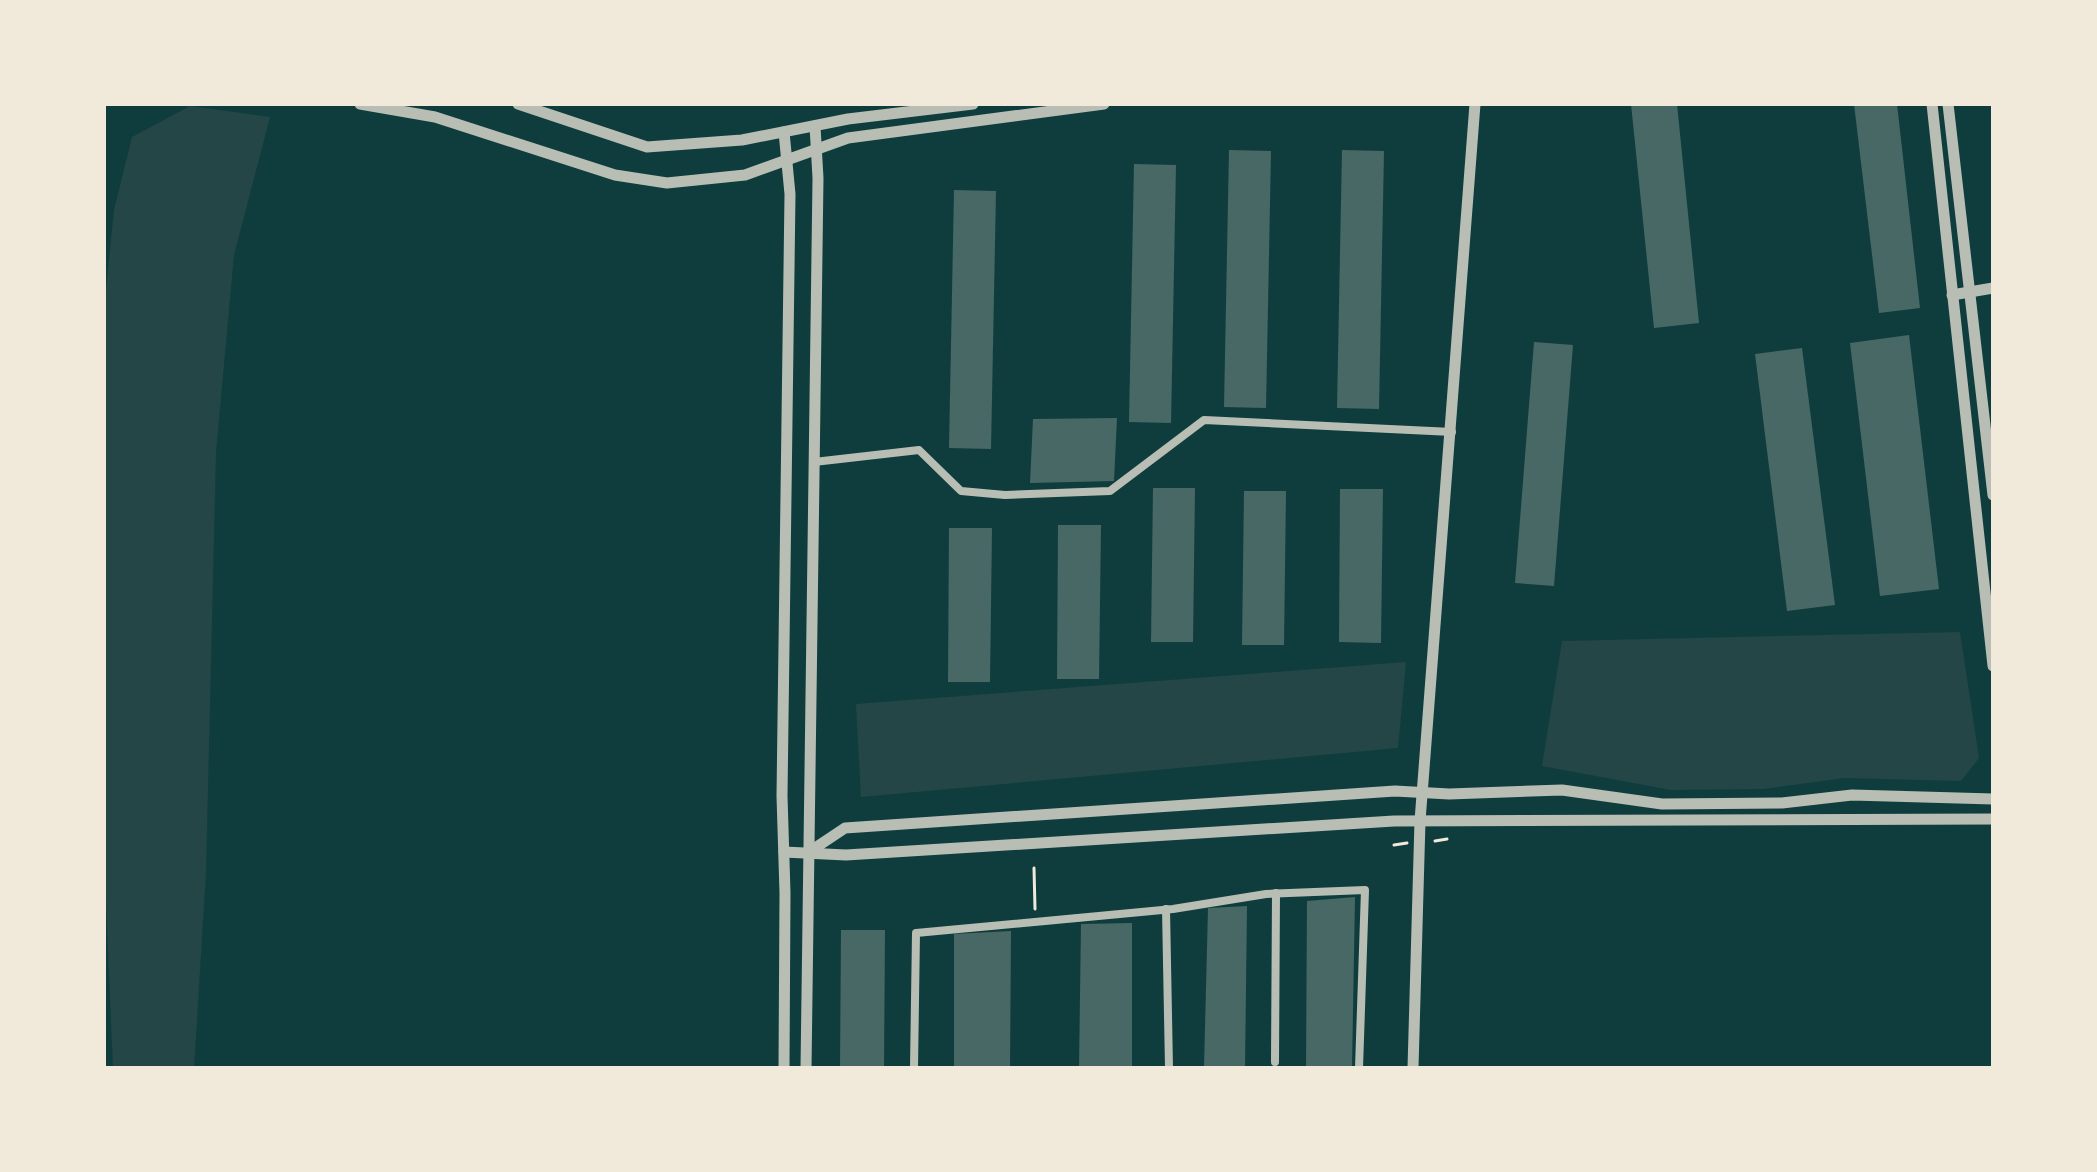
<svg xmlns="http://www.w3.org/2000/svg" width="2097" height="1172" font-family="Roboto,sans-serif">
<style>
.green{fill:#244646}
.building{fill:#486865}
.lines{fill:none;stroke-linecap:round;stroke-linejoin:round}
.path{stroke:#f1e9da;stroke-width:3}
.minor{stroke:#b8beb3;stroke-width:8}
.tertiary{stroke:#b8beb3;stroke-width:11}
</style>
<rect width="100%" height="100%" fill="#0f3d3e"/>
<!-- green -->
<g class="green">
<polygon points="190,106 270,117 234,255 216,452 206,872 194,1068 113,1068 104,856 104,310 114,210 132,137"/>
<polygon points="1960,632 1979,758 1961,781 1844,778 1764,789 1671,790 1542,766 1562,641"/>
<polygon points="1406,662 1398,748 861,797 856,704"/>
</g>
<!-- building -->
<g class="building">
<polygon points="1631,104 1677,104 1699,323 1654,328"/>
<polygon points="1854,104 1897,104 1920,308 1879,313"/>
<polygon points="1229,150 1271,151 1266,408 1224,407"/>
<polygon points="1342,150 1384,151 1379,409 1337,408"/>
<polygon points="1134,164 1176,165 1171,423 1129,422"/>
<polygon points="954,190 996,191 991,449 949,448"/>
<polygon points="1909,335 1939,589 1880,596 1850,343"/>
<polygon points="1534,342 1573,345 1554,586 1515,583"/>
<polygon points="1802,348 1835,605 1787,611 1755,354"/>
<polygon points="1117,418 1114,481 1030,483 1033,419"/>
<polygon points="1153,488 1195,488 1193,642 1151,642"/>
<polygon points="1340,489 1383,489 1381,643 1339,642"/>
<polygon points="1244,491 1286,491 1284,645 1242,645"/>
<polygon points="1058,525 1101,525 1099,679 1057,679"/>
<polygon points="949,528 992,528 990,682 948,682"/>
<polygon points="1355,897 1352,1068 1306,1068 1307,901"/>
<polygon points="1247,906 1245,1068 1204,1068 1208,908"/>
<polygon points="1132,923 1132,1068 1079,1068 1081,924"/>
<polygon points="841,930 885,930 884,1068 840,1068"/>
<polygon points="1011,931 1010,1068 954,1068 954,934"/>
</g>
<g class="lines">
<!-- path -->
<g class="path">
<polyline points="1435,841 1447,839"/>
<polyline points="1394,845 1407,843"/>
<polyline points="1034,868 1035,909"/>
</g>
<!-- minor -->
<g class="minor">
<polyline points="814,462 919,450 961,491 1005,495 1110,491 1204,420 1452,432"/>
<polyline points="1166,909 1169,1068"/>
<polyline points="1275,1062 1276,893"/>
<polyline points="914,1068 916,933 1173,909 1266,894 1365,890 1359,1068"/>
</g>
<!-- tertiary -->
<g class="tertiary">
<polyline points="360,104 435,117 615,175 667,183 745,175 848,138 1104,104"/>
<polyline points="518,104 647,147 742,140 848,119 973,104"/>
<polyline points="1932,104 1993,666"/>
<polyline points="1948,104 1993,495"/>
<polyline points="1952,295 1993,288"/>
<polyline points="784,852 846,855 1394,821 1993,819"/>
<polyline points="809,852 845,828 1395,791 1449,794 1562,790 1662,804 1782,803 1852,795 1993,799"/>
<polyline points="784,1068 785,893 782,796 790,194 784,132"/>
<polyline points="806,1068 818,178 815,126"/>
<polyline points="1413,1068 1420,821 1475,104"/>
</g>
</g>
<!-- border -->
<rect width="2097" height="1172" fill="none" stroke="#f1e9da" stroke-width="212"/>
</svg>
